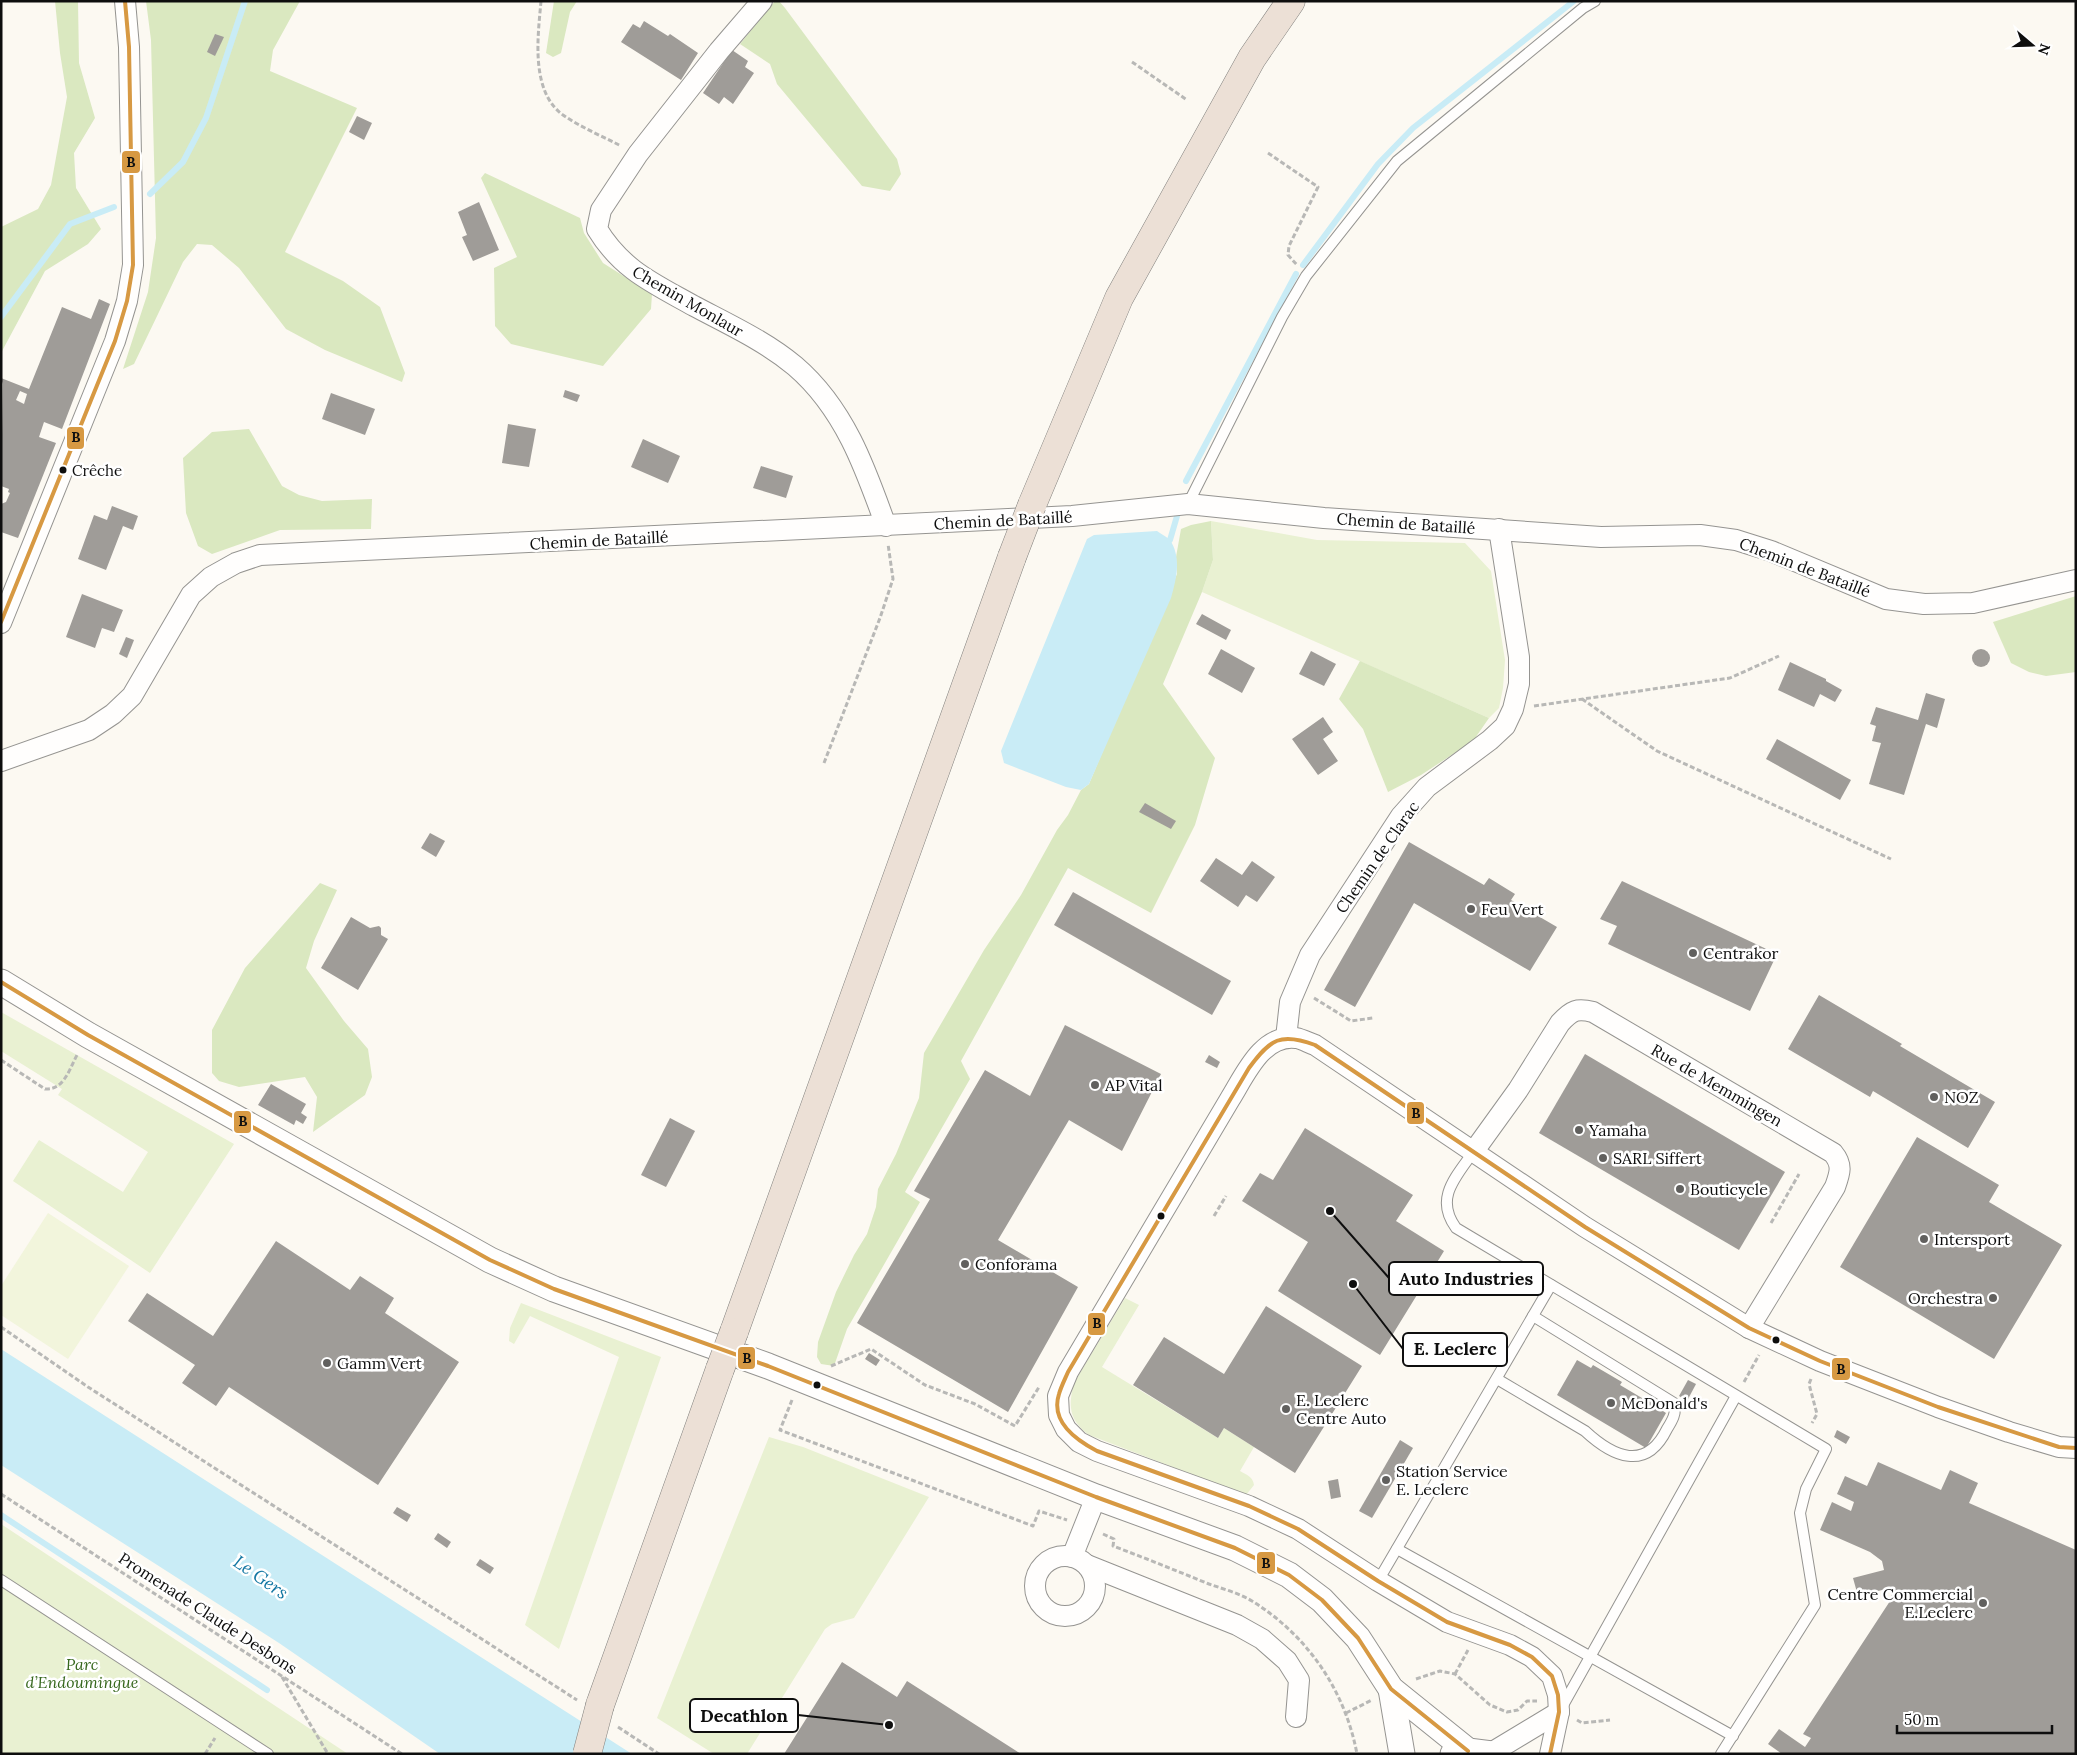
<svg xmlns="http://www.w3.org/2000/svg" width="2077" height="1755" font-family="Lora,serif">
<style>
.green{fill:#e9f1d2}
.forest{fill:#dae8c0}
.pitch{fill:#f2f5dc}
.water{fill:#c9ecf6}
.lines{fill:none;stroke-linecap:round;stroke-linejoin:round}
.stream{stroke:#c9ecf6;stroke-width:6}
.building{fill:#9f9c98;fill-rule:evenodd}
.service-casing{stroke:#959491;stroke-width:12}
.minor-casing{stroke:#959491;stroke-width:22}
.tertiary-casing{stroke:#959491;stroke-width:27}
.trunk-casing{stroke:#82817e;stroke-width:29}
.path{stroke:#b8b8b6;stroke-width:3;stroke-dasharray:5 2.5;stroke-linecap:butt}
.service{stroke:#fffefd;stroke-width:10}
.minor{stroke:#fffefd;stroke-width:20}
.tertiary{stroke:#fffefd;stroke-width:25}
.trunk{stroke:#ece0d6;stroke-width:28}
.trunk-bridge-casing{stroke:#82817e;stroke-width:29;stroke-linecap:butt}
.trunk-bridge{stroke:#ece0d6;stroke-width:28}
.bus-1-casing{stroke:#fff;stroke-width:8}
.bus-1{stroke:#d79943;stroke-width:4}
.bus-dot{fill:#0e0e0e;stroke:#fff;stroke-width:2}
.poi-dot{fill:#61605e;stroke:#fff;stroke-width:2}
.labels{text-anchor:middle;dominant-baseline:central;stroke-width:5;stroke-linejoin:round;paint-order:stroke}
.bus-label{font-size:15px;fill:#0e0e0e;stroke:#fff;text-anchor:start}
.street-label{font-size:16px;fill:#0e0e0e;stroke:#fff}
.poi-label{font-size:16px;fill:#0e0e0e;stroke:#fff;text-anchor:start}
.park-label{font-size:16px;font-style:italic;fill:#36671d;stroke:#fff}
.water-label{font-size:18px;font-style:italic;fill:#1477a3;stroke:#fff}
.leader{fill:none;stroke:#0e0e0e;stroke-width:2}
.callout-dot{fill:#0e0e0e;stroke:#fff;stroke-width:2}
.callout{fill:#fff;stroke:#0e0e0e;stroke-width:2}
.callout-label{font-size:18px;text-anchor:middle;font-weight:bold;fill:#0e0e0e}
.line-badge{stroke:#fff;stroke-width:2}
.pale-badge-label{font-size:14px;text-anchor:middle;font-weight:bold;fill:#111}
</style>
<rect width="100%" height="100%" fill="#fcf9f2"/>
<!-- green -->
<g class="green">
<polygon points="1211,521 1317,540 1465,543 1491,571 1505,660 1503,688 1499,708 1489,718 1202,592 1213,560"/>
<polygon points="1,1012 234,1144 150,1273 13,1181 39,1140 123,1192 148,1152 58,1095 62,1089 1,1051"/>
<path d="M 1125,1298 L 1139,1305 L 1102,1367 L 1218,1438 L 1224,1428 L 1254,1447 L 1240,1471 C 1247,1475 1253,1477 1254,1485 L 1246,1495 L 1089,1435 C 1069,1420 1068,1406 1074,1383 Z"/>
<polygon points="521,1303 661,1357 559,1649 525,1625 619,1357 530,1316 514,1344 509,1341 510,1328"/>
<polygon points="769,1437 803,1447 929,1497 854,1618 832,1624 825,1629 747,1754 714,1754 657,1718"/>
<polygon points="1,1524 348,1754 1,1754"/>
</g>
<!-- forest -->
<g class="forest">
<polygon points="55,1 78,1 79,63 95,118 74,153 76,188 101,229 88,244 45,271 1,353 1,227 38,209 51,185 67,97 60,53"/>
<polygon points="146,1 300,1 273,50 270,71 357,108 285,252 343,281 380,307 405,373 402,382 325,350 286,329 239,268 212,245 197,244 183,262 134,364 123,369 148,292 156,238 151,40"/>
<polygon points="554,1 577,1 570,12 561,53 553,57 546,53"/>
<polygon points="775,1 779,1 785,8 897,159 901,174 890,191 862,186 777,84 770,64 740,44"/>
<polygon points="485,173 580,218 584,233 603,263 652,294 651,309 603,366 511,344 495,326 494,268 517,257 481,178"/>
<polygon points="249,429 282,486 299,495 322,501 372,499 371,529 280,530 212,554 198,546 186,513 183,458 212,432"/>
<polygon points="1211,521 1213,560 1202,592 1163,684 1215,758 1195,825 1151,913 1068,868 961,1061 970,1079 905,1192 920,1202 847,1329 834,1366 821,1364 817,1357 818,1342 836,1292 854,1255 867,1234 876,1207 878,1189 896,1154 919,1098 924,1053 984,950 1021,895 1057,830 1068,815 1081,790 1089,784 1177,574 1176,557 1181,529 1191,525"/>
<polygon points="2076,596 2076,672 2046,676 2029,672 2011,663 1993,622"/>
<polygon points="1360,661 1489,718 1473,741 1421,775 1388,792 1363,729 1339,699"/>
<polygon points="320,883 337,890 314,941 306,968 344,1021 368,1049 372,1077 365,1095 313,1132 317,1097 305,1077 239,1087 219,1081 212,1073 212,1030 245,968"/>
</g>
<!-- pitch -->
<polygon class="pitch" points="48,1213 129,1266 68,1359 1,1315 1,1286"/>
<!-- water -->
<g class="water">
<path d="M 1157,531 C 1161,534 1167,537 1170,540 C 1182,558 1176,580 1171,598 L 1089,784 L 1081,790 L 1066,787 L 1004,763 L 1001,751 L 1087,539 L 1094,535 Z"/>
<polygon points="1,1349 632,1754 440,1754 279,1643 1,1465"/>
</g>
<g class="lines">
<!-- stream -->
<g class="stream">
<polyline points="150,194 183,162 206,118 245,1"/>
<polyline points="1303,265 1378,164 1413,128 1574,1"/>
<polyline points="1,317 70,224 114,207"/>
<polyline points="1186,481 1296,274"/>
<polyline points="1170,540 1177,516"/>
<polyline points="1,1515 267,1690"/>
</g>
</g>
<!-- building -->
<g class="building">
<polygon points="644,21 668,36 670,34 698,53 681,80 621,42 633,24 640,28"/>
<polygon points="215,34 224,37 215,56 207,52"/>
<polygon points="732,50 748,61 745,67 754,73 733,104 724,97 719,104 703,93"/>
<polygon points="357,116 372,123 364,140 349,132"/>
<polygon points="479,202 499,250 473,261 462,237 467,235 458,212"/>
<path d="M 99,299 L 110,304 L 62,429 L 44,422 L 39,437 L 56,443 L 18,538 L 1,532 L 1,504 L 6,502 L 10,493 L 8,492 L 9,489 L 1,486 L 3,384 L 1,378 L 29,389 L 62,307 L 91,319 ZM 20,391 L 27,394 L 24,404 L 16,400 Z"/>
<polygon points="565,390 580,395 577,402 563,397"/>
<polygon points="331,393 375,409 365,435 322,419"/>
<polygon points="508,424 536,429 529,467 502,463"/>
<polygon points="643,439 680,456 668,483 631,467"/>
<polygon points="761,466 793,476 786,498 753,488"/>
<polygon points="112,506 138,516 133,530 123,526 106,570 78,559 94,515 107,520"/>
<polygon points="82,594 123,610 114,632 102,628 95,648 66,637"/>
<polygon points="1202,614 1231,630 1226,640 1196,624"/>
<polygon points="126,637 134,640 127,658 119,654"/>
<circle cx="1981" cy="658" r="9"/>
<polygon points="1221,649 1255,668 1242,693 1208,674"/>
<polygon points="1311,651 1336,664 1324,686 1299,674"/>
<polygon points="1790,662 1826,679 1826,681 1842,690 1835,702 1820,694 1814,707 1778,690"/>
<polygon points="1926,693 1945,699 1937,728 1926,724 1904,795 1869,784 1881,743 1872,741 1876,726 1870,724 1876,707 1918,720"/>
<polygon points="1323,717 1333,732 1323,739 1338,761 1318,775 1292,739"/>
<polygon points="1777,739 1851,780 1840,800 1766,759"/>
<polygon points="1145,803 1176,821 1171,829 1139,812"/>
<polygon points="430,833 445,841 436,857 421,848"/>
<polygon points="1409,842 1484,885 1489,878 1515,894 1511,900 1557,927 1530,971 1414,903 1355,1007 1324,990"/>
<polygon points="1216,858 1242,875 1252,861 1275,877 1257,902 1246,895 1238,907 1200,881"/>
<polygon points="1622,881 1777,954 1750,1011 1608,944 1617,926 1600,919"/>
<polygon points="1073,892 1231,981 1212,1015 1054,925"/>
<polygon points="351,917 370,928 379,926 381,928 381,935 388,939 358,990 321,968"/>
<polygon points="1819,995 1902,1044 1900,1046 1995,1102 1968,1148 1873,1091 1870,1097 1788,1049"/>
<polygon points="1065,1025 1161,1074 1122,1151 1069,1120 998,1240 1078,1287 1008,1412 857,1323 930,1199 914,1191 985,1070 1030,1096"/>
<polygon points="1585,1054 1785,1172 1739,1250 1539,1133"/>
<polygon points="1209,1055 1220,1062 1217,1068 1205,1062"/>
<polygon points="271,1084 306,1104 301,1113 307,1117 303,1124 296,1120 294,1125 258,1105"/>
<polygon points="670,1118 695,1131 666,1187 641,1175"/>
<polygon points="1305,1128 1413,1195 1396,1221 1444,1251 1380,1355 1278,1291 1308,1242 1242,1201 1260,1173 1273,1180"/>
<polygon points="1917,1137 1999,1185 1989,1202 2062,1245 1994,1359 1840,1267"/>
<polygon points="276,1241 350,1290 360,1276 394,1298 385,1313 459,1362 378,1485 229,1387 216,1406 182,1383 195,1365 128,1321 147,1293 213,1336"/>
<polygon points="1266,1306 1362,1366 1295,1473 1224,1428 1218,1438 1133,1385 1164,1337 1224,1374"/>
<polygon points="869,1353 880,1360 876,1366 865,1359"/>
<polygon points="1577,1360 1591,1368 1593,1365 1622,1382 1620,1385 1647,1401 1649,1398 1653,1401 1652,1404 1666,1413 1646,1448 1557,1395"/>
<polygon points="1688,1380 1696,1384 1687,1401 1679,1396"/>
<polygon points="1837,1430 1850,1437 1846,1444 1834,1437"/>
<polygon points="1400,1440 1413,1448 1372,1518 1359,1511"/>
<polygon points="1878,1462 1941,1490 1950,1470 1978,1483 1969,1503 2076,1550 2076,1754 1782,1754 1768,1744 1779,1729 1805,1747 1811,1738 1803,1734 1892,1598 1890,1588 1858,1596 1853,1578 1884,1570 1882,1561 1870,1552 1820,1530 1832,1502 1851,1511 1854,1502 1837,1494 1845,1476 1867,1486"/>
<polygon points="1338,1479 1341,1497 1331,1499 1328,1481"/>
<polygon points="397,1507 411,1515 407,1522 393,1513"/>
<polygon points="438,1533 451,1542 447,1548 434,1539"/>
<polygon points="480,1559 494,1568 490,1574 476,1565"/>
<polygon points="842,1662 897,1697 907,1681 1021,1754 784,1754"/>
</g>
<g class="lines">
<!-- service casing -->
<g class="service-casing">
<g id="service">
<polyline points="1188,504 1282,317 1306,276 1397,161 1583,8 1595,1"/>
<path d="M 1474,1151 C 1456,1177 1434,1198 1456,1228 L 1826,1449 L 1806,1489 L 1800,1513 L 1815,1605 L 1721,1754"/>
<path d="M 1497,1379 L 1585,1431 C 1613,1457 1646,1472 1667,1429 C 1672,1421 1677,1413 1674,1403 L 1533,1316"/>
<polyline points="1397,1549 1733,1736"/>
<polyline points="1,1580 268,1754"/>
<polyline points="1378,1581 1551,1285"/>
<polyline points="1562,1707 1736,1396"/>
</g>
</g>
<!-- minor casing -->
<g class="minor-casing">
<g id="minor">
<path d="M 762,1 L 719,51 L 638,154 L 601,210 L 597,229 C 622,270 653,283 694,306 C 728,324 765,341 795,366 C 844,408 865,467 886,526"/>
<polyline points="1,623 115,341 127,301 133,265 129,47 125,1"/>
<polyline points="1,761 89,730 113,714 132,696 191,595 211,577 236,563 260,555 1072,516 1188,504 1324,518 1601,537 1700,535 1736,540 1771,551 1886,599 1924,604 1973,603 2076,580"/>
<polyline points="1286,1038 1290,1002 1310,955 1401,816 1427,787 1490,740 1505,726 1513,709 1519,684 1519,657 1499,529"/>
<path d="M 1474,1151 L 1518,1090 L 1560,1023 C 1572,1010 1577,1008 1593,1012 L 1833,1153 C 1843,1165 1840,1173 1835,1187 L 1749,1328"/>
<circle cx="1065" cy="1586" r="30"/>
<polyline points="1072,1557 1096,1497"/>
<polyline points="1087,1565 1237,1625 1262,1639 1287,1661 1299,1680 1296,1717"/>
<polyline points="1491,1753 1559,1712"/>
<path d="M 1550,1754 L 1559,1712 L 1558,1695 L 1552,1676 L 1532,1657 L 1510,1645 L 1447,1622 L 1378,1581 L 1298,1529 L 1249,1506 L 1097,1451 L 1079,1442 L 1066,1429 L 1059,1415 L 1058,1396 L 1068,1372 L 1230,1099 C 1245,1075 1262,1034 1296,1038 C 1302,1039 1309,1043 1315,1045 L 1585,1227 L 1749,1328 L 1820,1361 L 1938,1407 L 2009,1432 L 2059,1447 L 2076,1448"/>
</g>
</g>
<!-- tertiary casing -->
<g class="tertiary-casing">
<g id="tertiary">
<polyline points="1,982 88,1035 490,1260 554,1289 768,1366 1096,1497 1235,1548 1289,1575 1322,1600 1358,1638 1391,1689 1468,1751"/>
<polyline points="1391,1689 1402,1754"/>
<polyline points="1453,1754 1468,1751 1492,1754"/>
</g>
</g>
<!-- trunk casing -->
<g class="trunk-casing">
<g id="trunk">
<polyline points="1032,505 1119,298 1252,58 1291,1"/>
<polyline points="734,1332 1012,557"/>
<polyline points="600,1705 720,1369"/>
</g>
</g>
<!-- path -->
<g class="path">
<path d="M 541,1 C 538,36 530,91 563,115 C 580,127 602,136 621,146"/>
<polyline points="1132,62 1187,100"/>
<polyline points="1268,153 1318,187 1289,246 1288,255 1297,265"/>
<polyline points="1582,699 1657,751 1891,859"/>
<polyline points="1534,706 1730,678 1779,656"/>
<polyline points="824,763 880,618 893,579 888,544"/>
<polyline points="1314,998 1351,1021 1373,1018"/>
<path d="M 1,1060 L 45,1089 C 64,1090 69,1070 77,1055"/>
<polyline points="1214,1216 1226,1196"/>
<polyline points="1771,1223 1799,1174"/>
<polyline points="1,1327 88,1387 577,1700"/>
<polyline points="831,1366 871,1349 925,1385 975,1404 1015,1426 1039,1387"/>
<polyline points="1811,1379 1809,1384 1817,1414 1812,1423"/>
<polyline points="1744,1382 1759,1355"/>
<polyline points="792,1400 780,1430 1033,1526 1039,1511 1067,1520"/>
<polyline points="1,1494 402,1754"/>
<path d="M 1103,1534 L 1114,1539 L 1113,1546 C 1145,1558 1177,1571 1209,1584 C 1223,1589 1239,1593 1252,1601 C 1307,1635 1345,1690 1357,1754"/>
<polyline points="1455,1674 1468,1650"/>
<polyline points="282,1677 328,1754"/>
<polyline points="1416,1679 1440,1671 1455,1674 1490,1705 1507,1712 1518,1710 1527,1701 1537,1701"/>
<polyline points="1346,1713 1372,1700"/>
<polyline points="1577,1720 1582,1723 1610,1720"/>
<polyline points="618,1727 659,1754"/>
<polyline points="205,1754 215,1738"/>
</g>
<!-- service -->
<use href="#service" class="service"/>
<!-- minor -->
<use href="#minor" class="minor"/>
<!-- tertiary -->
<use href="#tertiary" class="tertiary"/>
<!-- trunk -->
<use href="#trunk" class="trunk"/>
<!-- trunk-bridge casing -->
<g class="trunk-bridge-casing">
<g id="trunk-bridge">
<polyline points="1012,557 1032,505"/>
<polyline points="720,1369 734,1332"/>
<polyline points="587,1754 600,1705"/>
</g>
</g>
<!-- trunk-bridge -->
<use href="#trunk-bridge" class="trunk-bridge"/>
<!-- bus-1 casing -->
<g class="bus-1-casing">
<g id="bus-1">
<polyline points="1,622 115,341 127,301 133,265 129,47 125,1"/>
<polyline points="1,982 88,1035 490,1260 554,1289 768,1366 1096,1497 1235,1548 1289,1575 1322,1600 1358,1638 1391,1689 1468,1751"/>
<path d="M 1550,1754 L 1559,1712 L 1558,1695 L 1552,1676 L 1532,1657 L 1510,1645 L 1447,1622 L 1378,1581 L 1298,1529 L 1249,1506 L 1097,1451 C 1076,1440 1050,1422 1059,1394 C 1061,1387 1065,1379 1068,1372 L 1249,1068 C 1270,1039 1281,1032 1315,1045 L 1585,1227 L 1749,1328 L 1820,1361 L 1938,1407 L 2059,1447 L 2076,1448"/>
</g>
</g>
<!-- bus-1 -->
<use href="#bus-1" class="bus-1"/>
</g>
<!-- markers -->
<g class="bus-dot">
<circle cx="63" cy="470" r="4.5"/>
<circle cx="1161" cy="1216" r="4.5"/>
<circle cx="1776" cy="1340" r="4.5"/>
<circle cx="817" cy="1385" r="4.5"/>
</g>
<g class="poi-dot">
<circle cx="1471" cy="909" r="5"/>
<circle cx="1693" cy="953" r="5"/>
<circle cx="1095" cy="1085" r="5"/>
<circle cx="1934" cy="1097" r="5"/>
<circle cx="1579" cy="1130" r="5"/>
<circle cx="1603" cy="1158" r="5"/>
<circle cx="1680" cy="1189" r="5"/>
<circle cx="1924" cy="1239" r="5"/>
<circle cx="965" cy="1264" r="5"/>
<circle cx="1993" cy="1298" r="5"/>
<circle cx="327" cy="1363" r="5"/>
<circle cx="1611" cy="1403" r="5"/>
<circle cx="1286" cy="1409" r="5"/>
<circle cx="1386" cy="1480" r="5"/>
<circle cx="1983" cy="1603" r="5"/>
</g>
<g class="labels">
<!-- bus labels -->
<g class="bus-label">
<text x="72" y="470">Crêche</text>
</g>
<!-- street labels -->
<g class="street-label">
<text transform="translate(688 301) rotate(30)">Chemin Monlaur</text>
<text transform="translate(1003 520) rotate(-3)">Chemin de Bataillé</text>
<text transform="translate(1406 523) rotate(4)">Chemin de Bataillé</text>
<text transform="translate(599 540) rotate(-3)">Chemin de Bataillé</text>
<text transform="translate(1805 567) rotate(21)">Chemin de Bataillé</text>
<text transform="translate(1377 857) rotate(-55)">Chemin de Clarac</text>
<text transform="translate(1717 1085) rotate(30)">Rue de Memmingen</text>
<text transform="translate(208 1613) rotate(33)">Promenade Claude Desbons</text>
</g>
<!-- poi labels -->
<g class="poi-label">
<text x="1481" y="909">Feu Vert</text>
<text x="1703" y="953">Centrakor</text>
<text x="1105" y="1085">AP Vital</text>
<text x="1944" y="1097">NOZ</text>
<text x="1589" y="1130">Yamaha</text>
<text x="1613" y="1158">SARL Siffert</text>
<text x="1690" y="1189">Bouticycle</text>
<text x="1934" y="1239">Intersport</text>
<text x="975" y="1264">Conforama</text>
<text x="1983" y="1298" text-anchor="end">Orchestra</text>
<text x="337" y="1363">Gamm Vert</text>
<text x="1296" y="1400">E. Leclerc<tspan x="1296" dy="18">Centre Auto</tspan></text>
<text x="1621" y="1403">McDonald's</text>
<text x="1396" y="1471">Station Service<tspan x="1396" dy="18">E. Leclerc</tspan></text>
<text x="1973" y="1594" text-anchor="end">Centre Commercial<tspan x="1973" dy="18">E.Leclerc</tspan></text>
</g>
<!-- park labels -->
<g class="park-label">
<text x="82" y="1664">Parc<tspan x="82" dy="18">d’Endoumingue</tspan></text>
</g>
<!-- water labels -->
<g class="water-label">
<text transform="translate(261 1577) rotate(35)">Le Gers</text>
</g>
</g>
<!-- callouts -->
<path class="leader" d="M1330 1211L1389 1278M1353 1284L1403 1349M889 1725L798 1715"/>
<g class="callout-dot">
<circle cx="1330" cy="1211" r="5"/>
<circle cx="1353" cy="1284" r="5"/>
<circle cx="889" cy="1725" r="5"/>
</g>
<g class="callout">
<rect x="1389" y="1262" width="154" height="33" rx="5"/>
<rect x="1403" y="1333" width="104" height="33" rx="5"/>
<rect x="690" y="1699" width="108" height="33" rx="5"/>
</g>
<g class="callout-label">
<text x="1466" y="1285">Auto Industries</text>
<text x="1455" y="1355">E. Leclerc</text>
<text x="744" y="1722">Decathlon</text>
</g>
<g class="line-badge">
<rect x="121" y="150" width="20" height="24" rx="5" fill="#d79943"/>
<rect x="66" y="426" width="19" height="24" rx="5" fill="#d79943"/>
<rect x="1406" y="1101" width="19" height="24" rx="5" fill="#d79943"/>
<rect x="233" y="1110" width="19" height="24" rx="5" fill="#d79943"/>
<rect x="1087" y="1312" width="19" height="24" rx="5" fill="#d79943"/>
<rect x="737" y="1346" width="19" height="24" rx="5" fill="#d79943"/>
<rect x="1831" y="1357" width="20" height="24" rx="5" fill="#d79943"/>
<rect x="1256" y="1551" width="20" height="24" rx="5" fill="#d79943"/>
</g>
<g class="pale-badge-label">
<text x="131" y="167">B</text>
<text x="76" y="442">B</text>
<text x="1416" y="1118">B</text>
<text x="243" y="1126">B</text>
<text x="1097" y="1328">B</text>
<text x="747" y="1363">B</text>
<text x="1841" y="1374">B</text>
<text x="1266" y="1568">B</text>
</g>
<!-- border -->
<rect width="2077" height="1755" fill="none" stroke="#0e0e0e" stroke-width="5"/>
<!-- north arrow -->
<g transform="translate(2032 45) rotate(109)" stroke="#ffffff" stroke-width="4" paint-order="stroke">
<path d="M0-4L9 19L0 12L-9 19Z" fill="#0e0e0e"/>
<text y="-8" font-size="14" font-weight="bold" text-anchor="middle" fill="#0e0e0e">N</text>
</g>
<!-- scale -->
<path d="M1897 1725v8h155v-8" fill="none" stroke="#0e0e0e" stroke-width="2.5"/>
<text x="1904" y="1725" font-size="15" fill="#0e0e0e" stroke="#ffffff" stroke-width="4" paint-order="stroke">50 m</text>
</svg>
